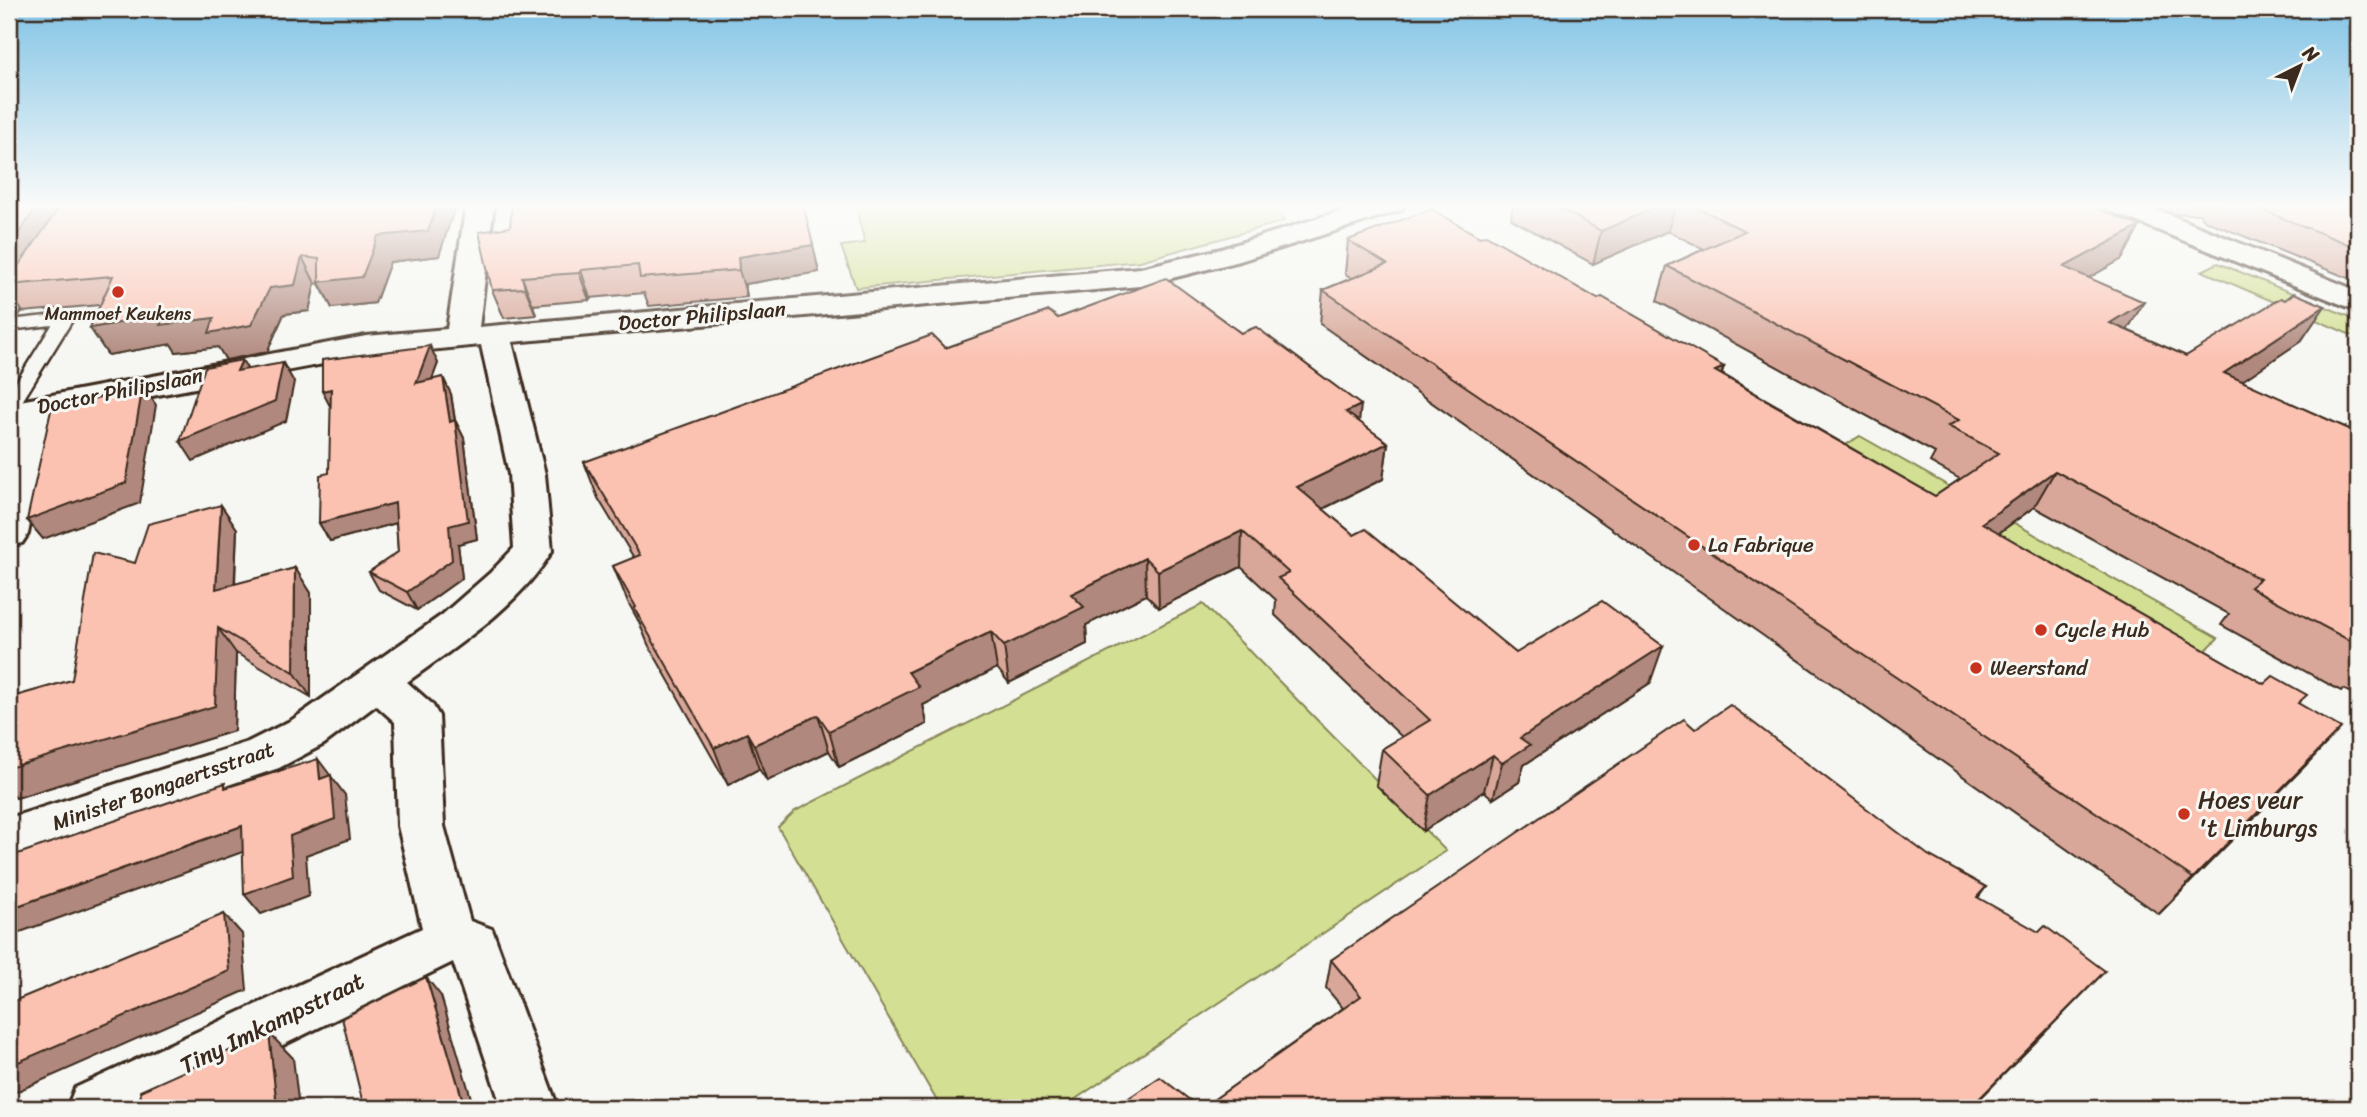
<svg xmlns="http://www.w3.org/2000/svg" width="2367" height="1117" font-family="Sriracha,sans-serif">
<style>
.green{fill:#d3e093;stroke:#878558;stroke-width:2}
.lines{fill:none;stroke-linecap:round;stroke-linejoin:round}
.service-casing{stroke:#3b2a1e;stroke-width:5}
.minor-casing{stroke:#3b2a1e;stroke-width:6}
.service{fill:#f6f6f2;fill-rule:evenodd}
.minor{fill:#f6f6f2;fill-rule:evenodd}
.wall{fill:#d8a799;stroke:#3b2a1e;stroke-width:2}
.shaded-wall{fill:#b0887d;stroke:#3b2a1e;stroke-width:2}
.building{fill:#fbc2b2;stroke:#3b2a1e;stroke-width:2}
.poi-dot{fill:#c8321e;stroke:#f6f6f2;stroke-width:2.5}
.labels{text-anchor:middle;dominant-baseline:central;stroke-width:6;stroke-linejoin:round;paint-order:stroke}
.far-poi-label{font-size:18px;fill:#3b2a1e;stroke:#f6f6f2}
.street-label{font-size:21px;fill:#3b2a1e;stroke:#f6f6f2}
.poi-label{font-size:21px;fill:#3b2a1e;stroke:#f6f6f2;text-anchor:start}
.near-poi-label{font-size:24px;fill:#3b2a1e;stroke:#f6f6f2;text-anchor:start}
.near-street-label{font-size:24px;fill:#3b2a1e;stroke:#f6f6f2}
</style>
<rect width="100%" height="100%" fill="#f6f6f2"/>
<filter id="ink" filterUnits="userSpaceOnUse"><feTurbulence type="fractalNoise" baseFrequency=".0143" numOctaves="2"/><feDisplacementMap in="SourceGraphic" scale="14" xChannelSelector="R" yChannelSelector="G"/><feConvolveMatrix kernelMatrix="1 2 1 2 8 2 1 2 1" color-interpolation-filters="sRGB"/></filter>
<g filter="url(#ink)">
<!-- green -->
<g class="green">
<polygon points="855,204 1269,204 1285,221 1140,261 856,288 841,246 865,243"/>
<polygon points="2218,263 2358,320 2358,338 2202,271"/>
<polygon points="1860,436 2218,638 2200,656 1841,448"/>
<polygon points="1203,604 1446,851 1062,1108 941,1108 778,827 795,811"/>
</g>
<g class="lines">
<!-- service casing -->
<g class="service-casing">
<polygon id="service" points="33,274 41,279 15,319 10,320 65,314 73,319 18,408 9,414 9,394 52,325 9,330 9,303 27,276"/>
</g>
<!-- minor casing -->
<g class="minor-casing">
<g id="minor">
<path d="M 466,204 L 494,204 L 479,327 L 1140,268 L 1221,249 L 1362,204 L 1404,204 L 1401,210 L 1240,261 L 1140,286 L 512,342 L 545,474 L 552,551 C 519,606 458,645 407,682 L 432,704 L 439,716 L 444,826 L 470,921 L 492,929 L 558,1108 L 502,1108 L 453,962 L 154,1108 L 67,1108 L 75,1088 L 422,928 L 398,826 L 395,722 L 376,705 L 324,744 L 279,768 L 9,858 L 9,818 L 248,742 L 292,720 L 442,615 L 490,573 L 514,548 L 509,474 L 481,345 L 366,356 L 51,415 L 28,534 L 22,543 L 9,547 L 9,453 L 16,422 L 9,423 L 9,403 L 366,336 L 447,329 Z"/>
<polygon points="2105,204 2143,204 2358,291 2358,311 2108,210"/>
</g>
</g>
<!-- service -->
<use href="#service" class="service"/>
<!-- minor -->
<use href="#minor" class="minor"/>
</g>
<!-- wall -->
<g class="wall">
<polygon points="9,204 60,207 439,256 390,262 375,303 332,308 319,284 315,283 309,311 284,314 267,352 226,360 218,347 176,352 171,344 108,355 90,328 100,305 23,312 11,295 9,299"/>
<polygon points="1513,204 2087,204 2140,226 2122,259 2088,278 2127,330 2186,356 2285,300 2325,306 2301,341 2241,381 2358,433 2358,696 2357,696 2343,689 2341,691 2221,625 2229,614 2034,507 1999,533 2299,704 2306,765 2159,914 1320,324 1323,290 1352,278 1345,274 1348,240 1722,374 1935,496 1960,479 1930,462 1935,453 1657,301 1667,266 1704,249 1668,231 1593,264 1511,219"/>
<polygon points="2155,204 2358,204 2358,282 2206,221 2199,214 2174,214 2158,207"/>
<polygon points="510,227 819,272 745,284 747,297 649,306 644,293 590,298 589,300 533,305 536,315 504,318 492,290"/>
<polygon points="1058,318 1359,422 1388,443 1383,479 1323,509 1354,535 1516,653 1650,683 1524,765 1519,782 1493,799 1484,791 1423,831 1376,785 1382,749 1402,737 1275,615 1276,600 1241,567 1159,608 1146,595 1086,625 1087,644 1009,683 997,668 923,705 927,724 839,767 829,751 767,781 759,769 728,785 648,644 639,622 628,602 613,566 634,558 598,498 584,462 945,348"/>
<polygon points="438,363 432,379 451,394 455,420 464,438 477,539 458,544 462,578 417,610 379,590 369,572 398,552 396,523 330,541 319,523 329,473"/>
<polygon points="221,505 237,529 235,584 295,568 311,593 311,697 236,653 234,731 16,798 9,791 9,698 72,680 135,563"/>
<polygon points="1695,729 1986,887 1978,898 2105,971 1971,1108 1202,1108 1343,1008 1326,988 1331,960"/>
</g>
<!-- shaded-wall -->
<g class="shaded-wall">
<polygon points="39,204 59,204 66,215 9,285 9,247"/>
<polygon points="437,204 456,204 439,256 390,262 375,303 332,308 319,282 378,236"/>
<polygon points="1663,204 1676,204 1668,231 1593,264 1601,231"/>
<polygon points="2140,226 2122,259 2046,302 2064,267"/>
<polygon points="813,245 819,272 745,284 747,297 739,270 738,257"/>
<polygon points="302,257 315,283 309,311 284,314 267,352 226,360 218,347 176,352 171,344 108,355 90,328 165,315 270,288"/>
<polygon points="581,270 590,298 589,300 579,273"/>
<polygon points="522,277 533,305 536,315 525,288"/>
<polygon points="2144,302 2123,337 2110,323"/>
<polygon points="2325,306 2301,341 2201,409 2224,373"/>
<polygon points="430,346 438,363 424,401 416,383"/>
<polygon points="242,360 254,380 237,371"/>
<polygon points="283,363 294,382 286,421 193,461 180,441"/>
<polygon points="1724,367 1712,402 1715,371"/>
<polygon points="443,377 451,394 457,436 455,420 464,438 477,539 458,544 462,578 417,610 407,592 449,526 450,422"/>
<polygon points="143,386 156,405 140,503 43,539 27,520"/>
<polygon points="331,389 331,408 322,391"/>
<polygon points="1361,405 1357,440 1346,412"/>
<polygon points="1388,443 1383,479 1294,523 1297,487"/>
<polygon points="2055,471 2034,507 1962,560 1982,523"/>
<polygon points="395,503 404,521 330,541 319,523"/>
<polygon points="221,505 237,529 233,614 216,589"/>
<polygon points="1242,531 1241,567 1159,608 1158,571"/>
<polygon points="1145,558 1146,595 1086,625 1087,644 1009,683 1004,646 1071,594"/>
<polygon points="295,568 311,593 311,697 294,672"/>
<polygon points="218,628 236,653 234,731 16,798 9,791 9,768"/>
<polygon points="991,632 997,668 923,705 927,724 839,767 829,731 908,672"/>
<polygon points="1663,646 1650,683 1524,765 1519,782 1493,799 1502,763 1520,738"/>
<polygon points="818,715 829,751 767,781 754,745"/>
<polygon points="2341,728 2306,765 2159,914 2193,878"/>
<polygon points="747,733 759,769 728,785 714,748"/>
<polygon points="1493,755 1484,791 1423,831 1430,795"/>
<polygon points="318,759 345,795 350,839 306,855 309,896 261,914 244,894 290,836 320,779"/>
<polygon points="242,826 259,846 9,936 9,909"/>
<polygon points="224,914 242,934 247,990 9,1095 9,1066"/>
<polygon points="2105,971 1971,1108 1970,1108"/>
<polygon points="426,977 441,996 474,1108 465,1108"/>
<polygon points="269,1033 293,1058 299,1108 277,1108"/>
</g>
<!-- building -->
<g class="building">
<polygon points="9,204 39,204 9,247"/>
<polygon points="62,204 437,204 428,231 378,236 362,277 319,282 319,259 302,257 295,285 270,288 251,325 209,333 214,318 160,325 165,315 90,328 113,276 9,285 9,279"/>
<polygon points="512,204 803,204 813,245 738,257 739,270 640,278 638,265 581,270 579,273 522,277 525,288 492,290 479,232 510,227"/>
<polygon points="1552,204 1663,204 1601,231"/>
<polygon points="1690,204 2087,204 2140,226 2064,267 2144,302 2110,323 2186,356 2281,298 2285,300 2294,293 2325,306 2224,373 2358,433 2358,645 2250,587 2260,579 2055,471 1982,523 2264,684 2273,676 2307,695 2298,703 2341,728 2193,878 1323,290 1387,264 1348,240 1431,209 1480,237 1486,235 1598,299 1602,297 1686,345 1724,367 1715,371 1935,496 1999,453 1948,426 1959,420 1667,266 1745,231"/>
<polygon points="2247,204 2358,204 2358,248"/>
<polygon points="1166,278 1241,333 1256,327 1361,405 1346,412 1388,443 1297,487 1354,535 1366,529 1516,653 1602,601 1663,646 1520,738 1530,745 1502,763 1493,755 1430,795 1382,749 1430,720 1278,578 1289,573 1242,531 1158,571 1145,558 1071,594 1084,607 1004,646 991,632 908,672 919,687 829,731 818,715 754,745 747,733 714,748 634,608 636,607 613,566 640,555 584,462 932,335 945,348 1049,311 1058,318"/>
<polygon points="430,346 416,383 443,377 450,422 455,420 468,521 449,526 452,560 407,592 369,572 398,552 395,503 319,523 320,475 329,473 331,389 322,391 322,360"/>
<polygon points="242,360 237,371 283,363 275,401 180,441 205,367"/>
<polygon points="143,386 126,483 27,520 51,410"/>
<polygon points="221,505 216,589 295,568 294,672 218,628 215,706 9,768 9,698 72,680 93,553 135,563 148,524"/>
<polygon points="1730,705 1928,855 1986,887 1977,897 2039,932 2045,926 2105,971 1970,1108 1202,1108 1361,996 1331,960 1684,719 1695,729"/>
<polygon points="318,759 320,779 331,775 335,819 290,836 293,876 244,894 242,826 9,909 9,857 225,783 225,788"/>
<polygon points="224,914 229,971 9,1066 9,1003"/>
<polygon points="426,977 465,1108 364,1108 342,1018"/>
<polygon points="269,1033 277,1108 118,1108 141,1098 140,1091"/>
<polygon points="1160,1077 1200,1108 1114,1108"/>
</g>
</g>
<!-- sky -->
<linearGradient id="sky" x2="0" y2="1"><stop stop-color="#81c3e5"/><stop offset="0.57" stop-color="#fbfbf9"/><stop offset="1" stop-color="#fbfbf9" stop-opacity="0"/></linearGradient>
<rect width="2367" height="361" fill="url(#sky)"/>
<!-- markers -->
<g class="poi-dot">
<circle cx="118" cy="292" r="7"/>
<circle cx="1694" cy="545" r="7"/>
<circle cx="2041" cy="630" r="7"/>
<circle cx="1976" cy="668" r="7"/>
<circle cx="2184" cy="814" r="7"/>
</g>
<g class="labels">
<!-- far-poi labels -->
<g class="far-poi-label">
<text x="118" y="314">Mammoet Keukens</text>
</g>
<!-- street labels -->
<g class="street-label">
<text transform="translate(702 316) rotate(-5)">Doctor Philipslaan</text>
<text transform="translate(120 391) rotate(-11)">Doctor Philipslaan</text>
<text transform="translate(163 786) rotate(-19)">Minister Bongaertsstraat</text>
</g>
<!-- poi labels -->
<g class="poi-label">
<text x="1708" y="545">La Fabrique</text>
<text x="2055" y="630">Cycle Hub</text>
<text x="1990" y="668">Weerstand</text>
</g>
<!-- near-poi labels -->
<g class="near-poi-label">
<text x="2198" y="800">Hoes veur<tspan x="2198" dy="28">'t Limburgs</tspan></text>
</g>
<!-- near-street labels -->
<g class="near-street-label">
<text transform="translate(272 1023) rotate(-26)">Tiny Imkampstraat</text>
</g>
</g>
<!-- margin -->
<rect width="2367" height="1117" fill="none" stroke="#f6f6f2" stroke-width="35"/>
<rect x="18" y="18" width="2332" height="1082" fill="none" stroke="#3b2a1e" stroke-width="2.5" filter="url(#ink)"/>
<!-- north arrow -->
<g transform="translate(2300 66) rotate(42)" stroke="#f6f6f2" stroke-width="5" paint-order="stroke">
<path d="M0-5L12 26L0 18L-12 26Z" fill="#3b2a1e"/>
<text y="-10" font-size="19" font-weight="bold" text-anchor="middle" fill="#3b2a1e">N</text>
</g>
</svg>
